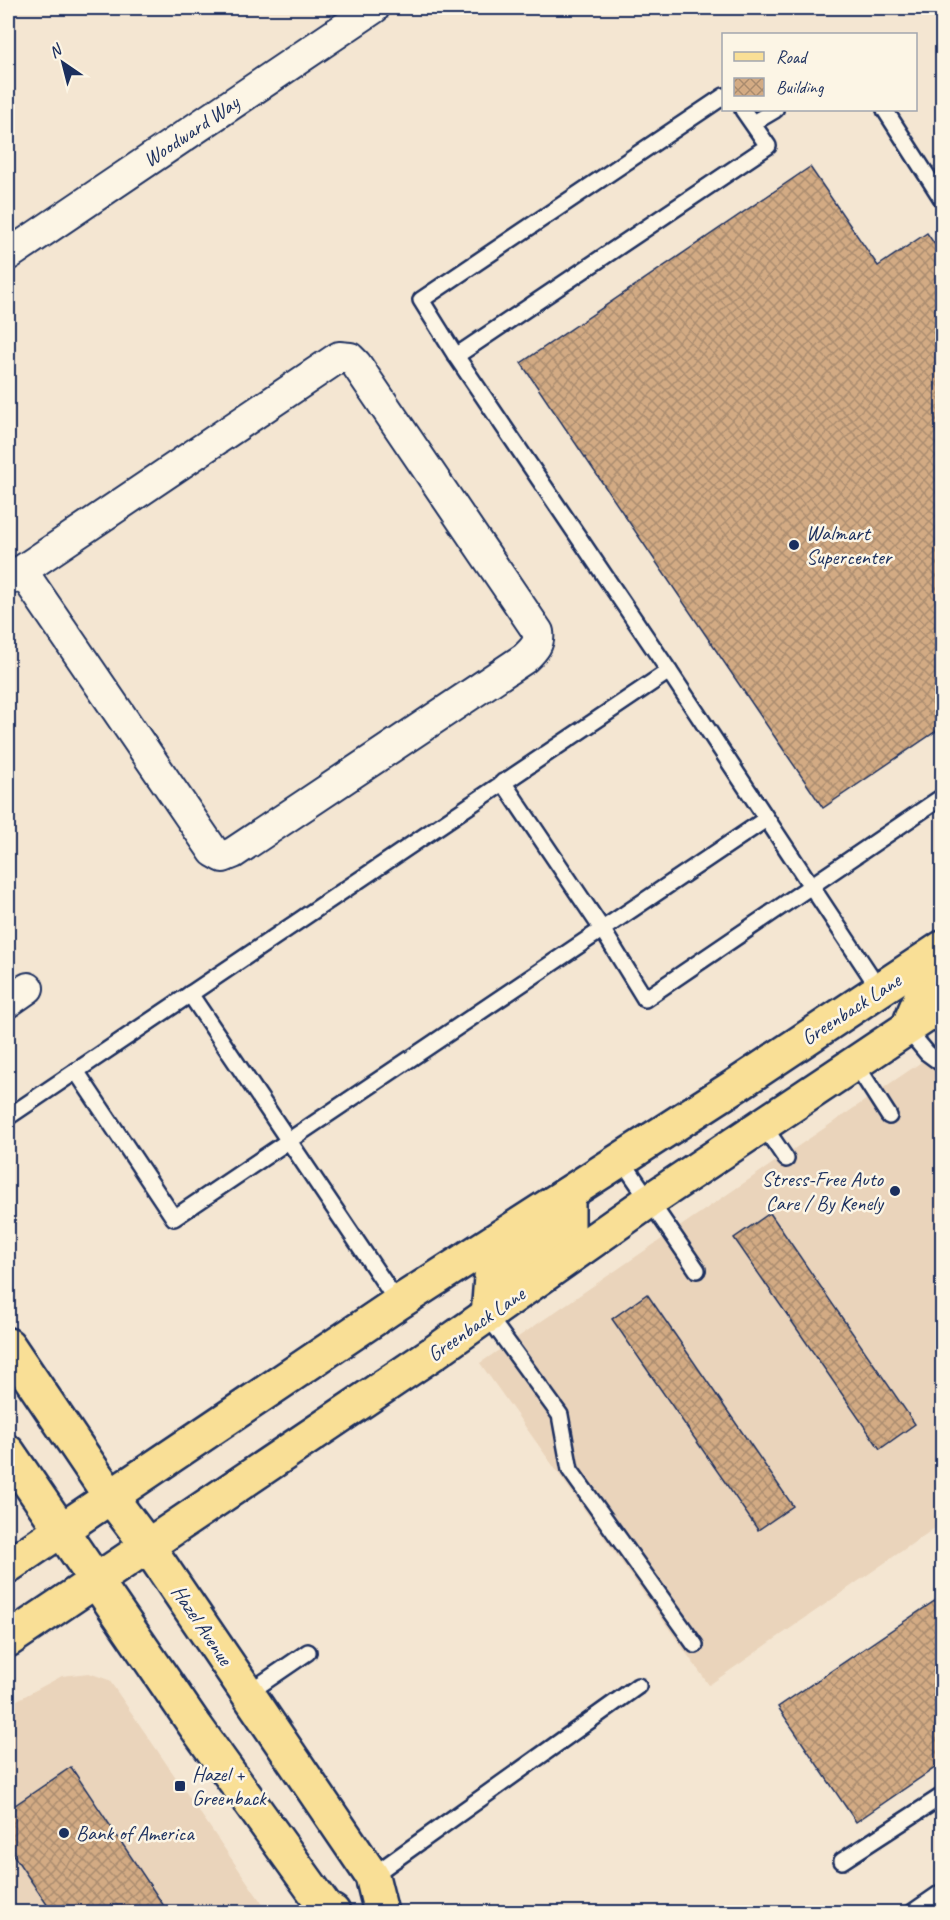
<svg xmlns="http://www.w3.org/2000/svg" width="950" height="1920" font-family="Caveat,sans-serif">
<style>
.built{fill:#ead4bb}
.building{fill:url(#building-cross-hatch);stroke:#1b2f5e;stroke-width:1.5}
.lines{fill:none;stroke-linecap:round;stroke-linejoin:round}
.service-casing{stroke:#1b2f5e;stroke-width:20}
.minor-casing{stroke:#1b2f5e;stroke-width:34}
.primary-casing{stroke:#1b2f5e;stroke-width:38}
.service{stroke:#fcf5e5;stroke-width:15}
.minor{stroke:#fcf5e5;stroke-width:30}
.primary{stroke:#f9df96;stroke-width:33}
.poi-dot{fill:#1b2f5e;stroke:#fcf5e5;stroke-width:2}
.labels{text-anchor:middle;dominant-baseline:central;stroke-width:5;stroke-linejoin:round;paint-order:stroke}
.street-label{font-size:21px;fill:#1b2f5e;stroke:#fcf5e5}
.poi-label{font-size:21px;fill:#1b2f5e;stroke:#fcf5e5;text-anchor:start}
</style>
<defs>
<pattern id="building-cross-hatch" width="8" height="8" patternUnits="userSpaceOnUse" patternTransform="scale(1.5)"><rect width="8" height="8" fill="#d3ab84"/><path d="M0 0l8 8M0 8l8-8" fill="none" stroke="#aa8c6f"/></pattern>
</defs>
<rect width="100%" height="100%" fill="#f4e6d2"/>
<filter id="ink" filterUnits="userSpaceOnUse"><feTurbulence type="fractalNoise" baseFrequency=".0167" numOctaves="2"/><feDisplacementMap in="SourceGraphic" scale="12" xChannelSelector="R" yChannelSelector="G"/><feConvolveMatrix kernelMatrix="1 2 1 2 8 2 1 2 1" color-interpolation-filters="sRGB"/></filter>
<g filter="url(#ink)">
<!-- built -->
<g class="built">
<polygon points="942,1048 942,1523 709,1685 480,1363"/>
<polygon points="89,1673 109,1680 268,1912 8,1912 8,1705 62,1676"/>
</g>
<!-- building -->
<g class="building">
<polygon points="810,167 878,266 927,233 942,255 942,727 823,808 521,363"/>
<polygon points="770,1213 915,1424 880,1449 734,1238"/>
<polygon points="647,1294 793,1506 758,1530 612,1319"/>
<polygon points="942,1596 942,1763 856,1822 778,1707"/>
<polygon points="71,1767 168,1912 52,1912 8,1847 8,1795 15,1805"/>
</g>
<g class="lines">
<!-- service casing -->
<g class="service-casing">
<g id="service">
<polyline points="885,110 942,199"/>
<polyline points="753,123 775,110"/>
<polyline points="456,356 768,146 743,110"/>
<polyline points="669,671 880,990"/>
<polyline points="503,782 602,929 645,999 942,797"/>
<polyline points="190,994 398,1303"/>
<polyline points="907,1029 927,1053 942,1064"/>
<polyline points="855,1063 889,1116"/>
<polyline points="76,1071 174,1218 766,819"/>
<polyline points="8,1117 669,671 456,356 421,300 724,96"/>
<polyline points="763,1125 786,1159"/>
<polyline points="621,1159 697,1270"/>
<polyline points="488,1316 560,1415 570,1470 695,1645"/>
<polyline points="248,1693 308,1652"/>
<polyline points="842,1861 942,1796"/>
<polyline points="372,1876 638,1686"/>
<polyline points="913,1912 942,1892"/>
</g>
</g>
<!-- minor casing -->
<g class="minor-casing">
<g id="minor">
<polyline points="8,255 374,8"/>
<path d="M 8,580 L 339,357 L 350,358 L 356,364 L 538,632 C 540,644 533,650 525,658 L 233,853 L 223,857 L 214,852 L 22,571"/>
<polyline points="8,1002 28,988"/>
</g>
</g>
<!-- primary casing -->
<g class="primary-casing">
<g id="primary">
<polyline points="911,1020 923,992 942,977"/>
<polyline points="488,1316 491,1277 568,1227 568,1194"/>
<polyline points="8,1345 110,1496 147,1545 372,1876 381,1912"/>
<polyline points="8,1452 196,1727 326,1908 333,1912"/>
<polyline points="8,1566 398,1303 738,1084 942,948"/>
<polyline points="8,1640 432,1354 649,1201 942,1005"/>
</g>
</g>
<!-- service -->
<use href="#service" class="service"/>
<!-- minor -->
<use href="#minor" class="minor"/>
<!-- primary -->
<use href="#primary" class="primary"/>
</g>
</g>
<!-- markers -->
<g class="poi-dot">
<circle cx="794" cy="545" r="6"/>
<circle cx="895" cy="1191" r="6"/>
<rect x="174" y="1780" width="12" height="12" rx="3"/>
<circle cx="64" cy="1833" r="6"/>
</g>
<g class="labels">
<!-- street labels -->
<g class="street-label">
<text transform="translate(191 131) rotate(-34)">Woodward Way</text>
<text transform="translate(851 1009) rotate(-33)">Greenback Lane</text>
<text transform="translate(476 1324) rotate(-35)">Greenback Lane</text>
<text transform="translate(202 1625) rotate(56)">Hazel Avenue</text>
</g>
<!-- poi labels -->
<g class="poi-label">
<text x="806" y="533">Walmart<tspan x="806" dy="24">Supercenter</tspan></text>
<text x="883" y="1179" text-anchor="end">Stress-Free Auto<tspan x="883" dy="24">Care / By Kenely</tspan></text>
<text x="192" y="1774">Hazel +<tspan x="192" dy="24">Greenback</tspan></text>
<text x="76" y="1833">Bank of America</text>
</g>
</g>
<!-- margin -->
<rect width="950" height="1920" fill="none" stroke="#fcf5e5" stroke-width="30"/>
<rect x="15" y="15" width="920" height="1890" fill="none" stroke="#1b2f5e" stroke-width="2" filter="url(#ink)"/>
<!-- legend -->
<rect x="722" y="33" width="195" height="78" fill="#fcf5e5" stroke="#a2a6af" stroke-width="1.5"/>
<rect x="734" y="52" width="30" height="9" fill="#f9df96" stroke="#a2a6af" stroke-width="1.5"/>
<text x="776" y="63" font-size="18" fill="#1b2f5e">Road</text>
<rect x="734" y="78" width="30" height="18" fill="url(#building-cross-hatch)" stroke="#a2a6af" stroke-width="1.5"/>
<text x="776" y="93" font-size="18" fill="#1b2f5e">Building</text>
<!-- north arrow -->
<g transform="translate(63 63) rotate(325)" stroke="#fcf5e5" stroke-width="4.5" paint-order="stroke">
<path d="M0-4.5L10 22L0 15L-10 22Z" fill="#1b2f5e"/>
<text y="-9" font-size="16" font-weight="bold" text-anchor="middle" fill="#1b2f5e">N</text>
</g>
</svg>
